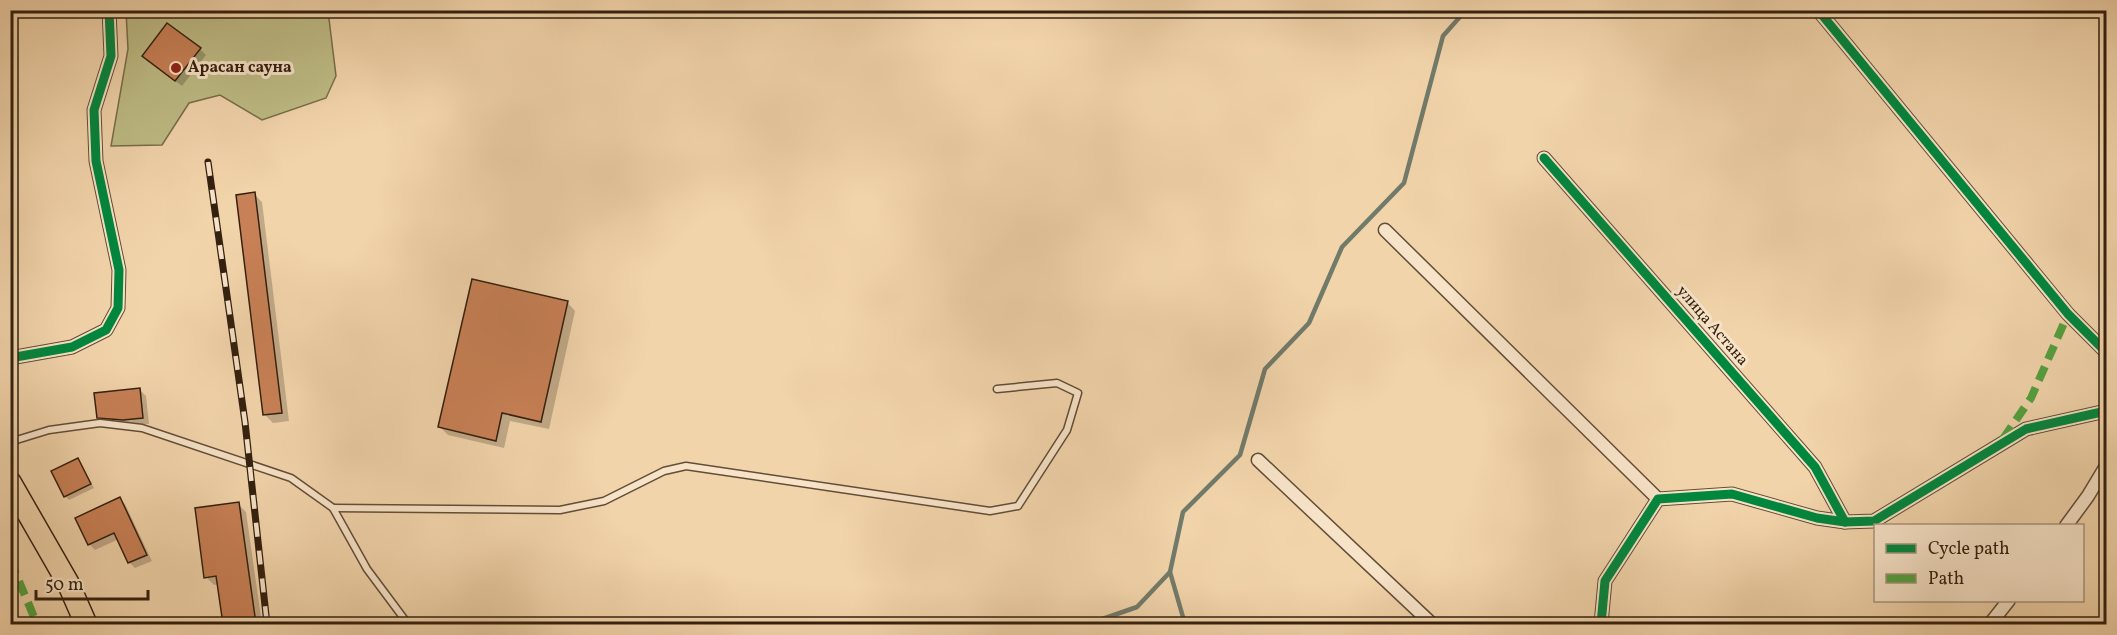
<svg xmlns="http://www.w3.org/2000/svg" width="2117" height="635" font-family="Vollkorn,serif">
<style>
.green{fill:#bebc86;stroke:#786e4a;stroke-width:1.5}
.shadow{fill:#0003}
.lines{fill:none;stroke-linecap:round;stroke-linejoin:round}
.stream{stroke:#717b6a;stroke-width:4.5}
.building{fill:#c88056;stroke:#33200f;stroke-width:1.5}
.service-casing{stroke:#634d36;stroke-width:9}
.minor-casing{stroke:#634d36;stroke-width:15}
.trunk-casing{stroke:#33200f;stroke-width:24}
.service{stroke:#f7e3c8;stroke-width:6}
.minor{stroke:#f7e3c8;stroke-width:12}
.trunk{stroke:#f2d4ab;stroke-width:21}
.rail-casing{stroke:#33200f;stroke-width:7}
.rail{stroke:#f7e3c8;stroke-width:4.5;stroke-dasharray:14;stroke-linecap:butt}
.quiet{stroke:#52a23f;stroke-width:8;stroke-dasharray:15 8;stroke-linecap:butt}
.cycleway-casing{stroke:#f7e3c8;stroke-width:13}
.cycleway{stroke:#00873e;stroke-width:9}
.poi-dot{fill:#8f2418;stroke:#f7e3c8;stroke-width:2}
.labels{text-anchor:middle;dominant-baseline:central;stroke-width:6;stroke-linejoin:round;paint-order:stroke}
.poi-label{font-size:16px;font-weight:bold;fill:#33200f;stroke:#f7e3c8;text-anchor:start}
.street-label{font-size:16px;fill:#33200f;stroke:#f7e3c8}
</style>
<rect width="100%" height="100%" fill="#f2d4ab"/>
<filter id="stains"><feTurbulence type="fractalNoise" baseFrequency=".00333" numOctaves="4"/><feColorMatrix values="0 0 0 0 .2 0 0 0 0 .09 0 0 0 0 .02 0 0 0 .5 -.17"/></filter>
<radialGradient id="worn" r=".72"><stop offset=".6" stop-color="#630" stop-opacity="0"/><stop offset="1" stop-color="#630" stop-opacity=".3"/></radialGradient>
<!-- green -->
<polygon class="green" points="126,11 328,11 336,76 326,98 262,120 220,95 189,103 162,145 111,146 128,49"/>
<!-- shadow -->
<g class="shadow">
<polygon points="200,49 206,55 182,86 150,62"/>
<polygon points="254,194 262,202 289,421 273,423 265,415"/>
<polygon points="567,302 575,311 549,429 510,421 504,448 448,435 440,427"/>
<polygon points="140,390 146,396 149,424 104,424 98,417"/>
<polygon points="78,460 94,488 69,500 65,496"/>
<polygon points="119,499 125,504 152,561 135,568 129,562 119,539 95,550 89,544"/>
<polygon points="238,504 246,512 262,624 225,624 219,584 214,585 206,577"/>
</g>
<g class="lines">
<!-- stream -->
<g class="stream">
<polyline points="1088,624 1137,607 1170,572"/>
<polyline points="1185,624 1170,572 1183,512 1240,455 1265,369 1309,323 1342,247 1404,183 1443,36 1466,10"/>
</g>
</g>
<!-- building -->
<g class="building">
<polygon points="167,23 201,48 175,81 142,56"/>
<polygon points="255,192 282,413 263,415 236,195"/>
<polygon points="472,279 568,301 541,422 502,413 496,441 438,427"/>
<polygon points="140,388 143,418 123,420 97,418 94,393"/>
<polygon points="78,458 91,484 64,497 51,471"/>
<polygon points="120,497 147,555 128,563 114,533 88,545 75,518"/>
<polygon points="239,502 256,624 223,624 216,576 204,578 195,508"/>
</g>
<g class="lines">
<!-- service casing -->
<g class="service-casing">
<g id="service">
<polyline points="10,442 49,430 100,423 142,428 291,478 333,508 367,569 408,624"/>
<polyline points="333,508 560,510 604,501 664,471 686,466 990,511 1018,506 1067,430 1078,393 1057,383 997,389"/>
</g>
</g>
<!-- minor casing -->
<g class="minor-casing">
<g id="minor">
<polyline points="1818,10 2068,314 2106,352"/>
<polyline points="1544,158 1815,467 1845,522"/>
<polyline points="1385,230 1658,499"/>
<polyline points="10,358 72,347 106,330 118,308 119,270 96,161 94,110 111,56 109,10"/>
<polyline points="1258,460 1432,624"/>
<polyline points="2066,526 2088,496 2106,466"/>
<polyline points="1601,624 1605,581 1658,499 1732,494 1817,518 1845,522 1874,521 2026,429 2106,411"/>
<polyline points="1990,624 2009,600"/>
</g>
</g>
<!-- trunk casing -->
<g class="trunk-casing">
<polyline id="trunk" points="10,482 68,583 86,624"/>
</g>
<!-- service -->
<use href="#service" class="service"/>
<!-- minor -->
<use href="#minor" class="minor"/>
<!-- trunk -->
<use href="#trunk" class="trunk"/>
<!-- rail casing -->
<g class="rail-casing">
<polyline id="rail" points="208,162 245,422 267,624"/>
</g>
<!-- rail -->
<use href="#rail" class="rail"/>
<!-- quiet -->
<g class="quiet">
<polyline points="2003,439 2031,398 2068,314"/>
<polyline points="10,560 37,624"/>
</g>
<!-- cycleway casing -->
<g class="cycleway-casing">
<g id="cycleway">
<polyline points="1818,10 2068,314 2106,352"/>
<polyline points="1544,158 1815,467 1845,522"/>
<polyline points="10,358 72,347 106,330 118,308 119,270 96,161 94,110 111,56 109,10"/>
<polyline points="1601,624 1605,581 1658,499 1732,494 1817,518 1845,522 1874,521 2026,429 2106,411"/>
</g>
</g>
<!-- cycleway -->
<use href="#cycleway" class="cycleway"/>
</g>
<!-- markers -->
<circle class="poi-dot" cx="176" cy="68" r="6"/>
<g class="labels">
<!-- poi labels -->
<g class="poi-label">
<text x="188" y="68">Арасан сауна</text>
</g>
<!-- street labels -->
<g class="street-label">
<text transform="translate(1712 326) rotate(49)">улица Астана</text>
</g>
</g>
<!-- margin -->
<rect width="2117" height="635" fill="none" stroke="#f2d4ab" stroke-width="36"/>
<rect x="12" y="12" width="2093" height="611" fill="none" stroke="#33200f" stroke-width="3"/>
<rect x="18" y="18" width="2081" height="599" fill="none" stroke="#33200f" stroke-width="1.5"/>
<!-- legend -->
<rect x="1874" y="524" width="210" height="78" fill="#f7e3c8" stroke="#a9957e" stroke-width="1.5"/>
<rect x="1886" y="544" width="30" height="9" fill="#00873e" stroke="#a9957e" stroke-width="1.5"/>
<text x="1928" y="554" font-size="18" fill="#33200f">Cycle path</text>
<rect x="1886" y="574" width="30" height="9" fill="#52a23f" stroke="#a9957e" stroke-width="1.5"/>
<text x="1928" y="584" font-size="18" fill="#33200f">Path</text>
<!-- scale -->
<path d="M36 590v9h112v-9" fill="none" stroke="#33200f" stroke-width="3"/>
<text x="45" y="590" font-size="18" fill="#33200f" stroke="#f7e3c8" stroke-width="4.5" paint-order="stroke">50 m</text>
<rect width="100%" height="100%" filter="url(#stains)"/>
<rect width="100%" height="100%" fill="url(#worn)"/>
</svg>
